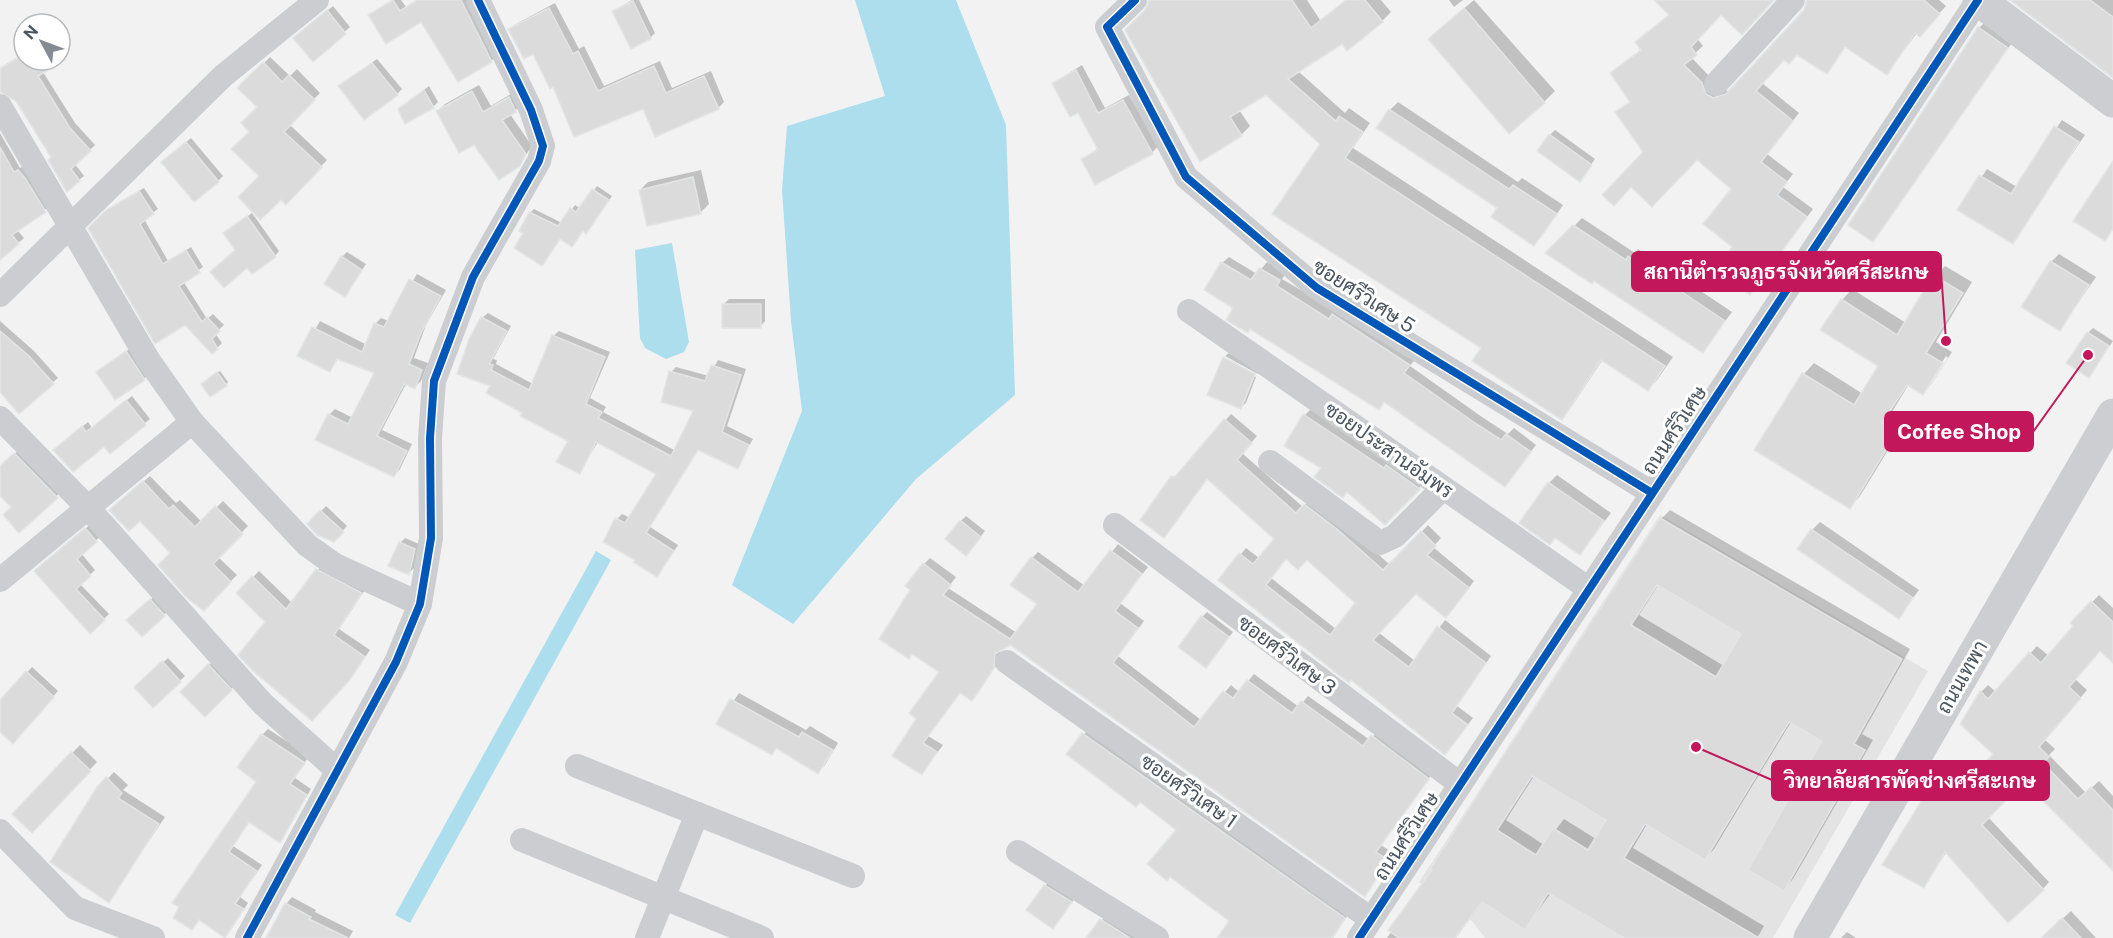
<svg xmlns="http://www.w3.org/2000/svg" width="2113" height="938" font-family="'Public Sans',Sarabun,sans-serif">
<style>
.education{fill:#e4e3e4}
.water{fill:#addeed}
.shadow{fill:#0003;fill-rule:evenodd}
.building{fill:#dbdbdc;stroke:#e3e4e5;stroke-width:1.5;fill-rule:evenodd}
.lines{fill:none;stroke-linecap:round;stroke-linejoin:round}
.street{stroke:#cbcdd0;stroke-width:24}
.secondary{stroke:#ccced1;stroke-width:33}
.cycleway-casing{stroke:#fff;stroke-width:11}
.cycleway{stroke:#0057b8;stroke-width:8}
.labels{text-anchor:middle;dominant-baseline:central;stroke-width:6;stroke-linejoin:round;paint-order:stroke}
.street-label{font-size:20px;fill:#49545e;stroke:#fff}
.leader{fill:none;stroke:#c2185b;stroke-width:2}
.callout-dot{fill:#c2185b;stroke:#fff;stroke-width:2}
.callout{fill:#c2185b;stroke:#c2185b;stroke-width:2}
.callout-label{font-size:21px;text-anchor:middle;font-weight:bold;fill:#fff}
</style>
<rect width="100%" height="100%" fill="#f2f2f2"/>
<!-- education -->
<polygon class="education" points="1660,515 1928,671 1773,938 1485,938 1472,921 1419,882"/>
<!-- water -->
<g class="water">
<polygon points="855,0 956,0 1006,125 1015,395 916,479 793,624 732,585 802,411 791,321 782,190 787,126 885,96"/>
<polygon points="672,243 689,342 684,352 666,359 645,348 640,338 635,250"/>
<polygon points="596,551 611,560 410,923 395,915"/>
</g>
<!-- shadow -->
<g class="shadow">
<polygon points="392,0 401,0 406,7 417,0 468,0 496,56 491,61 422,20 370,15"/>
<polygon points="632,0 639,0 655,33 650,38 614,11"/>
<polygon points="1152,0 1307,0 1320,20 1346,0 1381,0 1391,12 1382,21 1342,42 1298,71 1345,113 1349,108 1370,123 1353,148 1673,357 1657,380 1648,389 1603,359 1570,409 1561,418 1483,347 1322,144 1266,93 1239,110 1250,126 1241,135"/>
<polygon points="1449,0 1463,0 1454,7"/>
<polygon points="1474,0 1555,91 1544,102 1440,29"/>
<polygon points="1656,0 1772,0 1721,13 1697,38 1703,46 1691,57 1709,76 1714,88 1728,91 1805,10 1808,0 1939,0 1946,6 1926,28 1917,33 1887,73 1846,46 1826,72 1797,53 1785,59 1762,83 1799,113 1767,154 1793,174 1783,187 1813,209 1750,293 1734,247 1733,189 1697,158 1645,152 1617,113 1632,100 1612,73 1642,49 1671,14"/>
<polygon points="2012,0 2113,0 2113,78"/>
<polygon points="555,3 579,49 584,46 604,86 660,61 672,88 711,71 724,102 718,108 644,107 554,85 534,52 510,29 516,24"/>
<polygon points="333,6 350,27 313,60 300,33"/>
<polygon points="1987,20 2014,40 1872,240 1850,224 1979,28"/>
<polygon points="60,40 68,54 64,59 43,72 75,123 95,145 75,164 84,176 79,180 53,157 17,100 0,83 0,68 21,55 19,52 24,48 24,60 60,60"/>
<polygon points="270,57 290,76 297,69 320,93 289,124 327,160 286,203 261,176 251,132 259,107 239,88"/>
<polygon points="377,59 402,89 397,94 340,86"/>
<polygon points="1082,65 1105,108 1129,95 1158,146 1152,153 1083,160 1098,148 1079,111 1053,83"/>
<polygon points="479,85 491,106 516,91 523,104 510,114 532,146 519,165 475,143 438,111 445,104"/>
<polygon points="429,86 438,102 433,107 399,109"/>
<polygon points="1398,102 1518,182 1522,178 1563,205 1542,236 1534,244 1499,207 1390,110"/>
<polygon points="2062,120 2085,135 2012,242 1960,209 1987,169 2017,187"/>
<polygon points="1555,130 1595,159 1584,175 1550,135"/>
<polygon points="0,133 20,168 24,166 50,206 17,230 24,238 4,255 0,250"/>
<polygon points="191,138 223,176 218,181 168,157"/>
<polygon points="701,170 709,204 701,212 648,225 640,190 648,182"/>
<polygon points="597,186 612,196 590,228 584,230 572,245 561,238 542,264 525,233 530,213 534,209 562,223 575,205 581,209"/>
<polygon points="144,188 158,209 144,219 168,261 191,247 203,267 183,281 207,319 213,314 224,325 215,333 222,343 217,348 113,206"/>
<polygon points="252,213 279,251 275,256 237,250 225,233"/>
<polygon points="1582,218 1635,253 1638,249 1732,312 1703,351 1594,279 1548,253"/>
<polygon points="347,252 366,264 345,296 342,257"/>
<polygon points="2059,254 2096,277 2060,329 2051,262"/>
<polygon points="1229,257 1257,274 1267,262 1286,273 1282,279 1416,358 1410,366 1482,417 1508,434 1514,428 1536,445 1505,485 1385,401 1378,408 1236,308 1222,263"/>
<path d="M 1945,266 L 1972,282 L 1936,342 L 1952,352 L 1933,382 L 1922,393 L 1909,384 L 1892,412 L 1906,421 L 1860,496 L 1850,507 L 1756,450 L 1804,374 L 1814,363 L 1863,394 L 1880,366 L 1842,300 L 1852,289 L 1906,323 L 1935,276 ZM 1946,356 L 1948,358 L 1932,383 L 1929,383 Z"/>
<polygon points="417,274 446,290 426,325 414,358 428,363 421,381 415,387 406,384 382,430 412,444 400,469 394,476 329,415 335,409 353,418 376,372 339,358 330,370 300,355 320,321 367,345 375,324 381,318 389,321"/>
<polygon points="729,299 765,299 765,321 760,327 724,304"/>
<polygon points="488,313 511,326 493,359 497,360 496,364 533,384 553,336 559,331 610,352 590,398 606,407 603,412 676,451 695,410 671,372 676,367 709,376 718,360 746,369 727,426 753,439 737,467 699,449 650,527 678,545 662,569 637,559 617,519 622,514 630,518 658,473 598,442 579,472 570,440 524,412 492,385 482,318"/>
<polygon points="0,321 34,351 58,378 52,383 0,390"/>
<polygon points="2093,328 2113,341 2089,376 2088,333"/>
<polygon points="132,347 149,374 144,379 98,372"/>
<polygon points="1229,353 1260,369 1258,374 1225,356"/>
<polygon points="1224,359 1256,377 1246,403 1240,408"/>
<polygon points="220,371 228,382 226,384 205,382"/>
<polygon points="132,396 150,419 110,452 104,444 60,445 88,422 92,428"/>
<polygon points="1311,409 1425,482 1385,523 1323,467 1305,415"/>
<path d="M 1231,414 L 1257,436 L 1242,453 L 1303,507 L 1311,499 L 1344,523 L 1390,565 L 1428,525 L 1441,538 L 1433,547 L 1474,581 L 1452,610 L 1416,593 L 1378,632 L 1415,661 L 1445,620 L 1491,656 L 1457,706 L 1473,718 L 1451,746 L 1352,678 L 1220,580 L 1246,548 L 1259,558 L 1276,539 L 1208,478 L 1170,529 L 1173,477 L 1181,472 ZM 1286,558 L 1307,559 L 1357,603 L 1336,629 L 1271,578 Z"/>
<polygon points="20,449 62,491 19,531 13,507 0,493 0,467"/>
<polygon points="1557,475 1611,513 1580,553 1556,537 1550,543 1549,483"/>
<polygon points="150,476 176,503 180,500 202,522 223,501 248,526 218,557 237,575 203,609 172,553 140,519 117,504"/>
<polygon points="326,506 347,526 334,540 309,524"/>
<path d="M 1670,510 L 1910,649 L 1862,734 L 1873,740 L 1793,879 L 1784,889 L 1824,741 L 1791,722 L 1714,849 L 1705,858 L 1647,824 L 1633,848 L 1764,926 L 1757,938 L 1627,938 L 1551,893 L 1525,928 L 1483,901 L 1456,938 L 1387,938 L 1434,869 L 1661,519 ZM 1659,584 L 1743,634 L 1724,666 L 1639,615 ZM 1534,776 L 1608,820 L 1596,839 L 1564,819 L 1544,845 L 1506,820 Z"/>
<polygon points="966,516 985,531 971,549 961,521"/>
<polygon points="1820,522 1919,590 1899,617 1812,530"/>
<polygon points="91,524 101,536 81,553 95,570 80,584 109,614 90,632 41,566"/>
<polygon points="405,538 419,544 414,568 409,573 400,543"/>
<polygon points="1118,544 1148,567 1120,603 1144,621 1118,656 1201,720 1231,685 1239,692 1254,674 1299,707 1308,696 1370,740 1379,730 1434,771 1381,845 1393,853 1364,895 1010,643 1001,649 1000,660 978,693 971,699 961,692 928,736 943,745 922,773 918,718 941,672 912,590 924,564 930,558 956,577 948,588 1017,633 1039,604 1032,558 1038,552 1085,586"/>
<polygon points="323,564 367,587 339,629 370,650 354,673 267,622 238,593 259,571 292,603"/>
<polygon points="156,595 169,610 142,635 128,620"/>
<polygon points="2099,595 2113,608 2113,651 2100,650 2075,679 2087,690 2045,740 2055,749 2049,755 2086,793 2099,781 2113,796 2113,869 2024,780 1988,817 2049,882 2043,889 1947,851 1924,887 1884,864 1945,769 1962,788 1995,754 1981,692 1988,685 1996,692 2037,646 2049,656 2075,626 2072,623"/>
<polygon points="1207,612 1233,632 1206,666 1202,617"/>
<polygon points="168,658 185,676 153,706 136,687"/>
<polygon points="214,660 236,684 205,715 182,692"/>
<polygon points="32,667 58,691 18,737 0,730 0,701"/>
<polygon points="739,693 806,730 810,726 838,743 825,765 818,772 778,747 772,753 718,724"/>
<polygon points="1091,726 1351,910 1333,938 1222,938 1231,920 1178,830 1140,801 1068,754"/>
<polygon points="268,729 309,756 295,778 311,789 280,841 250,821 233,846 262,865 240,897 248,903 231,930 225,936 200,919 192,929 258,781 262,735"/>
<polygon points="80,745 97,762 32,831 14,814"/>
<polygon points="114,772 128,785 123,790 165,817 109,901 99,788"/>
<polygon points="1050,881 1076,897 1053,927 1045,886"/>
<polygon points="292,897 316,910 315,912 353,931 349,938 268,938 286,904"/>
<polygon points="2071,911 2096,938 2042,938 2046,934"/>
<polygon points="1108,913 1148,938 1088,938"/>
<polygon points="1847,932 1856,938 1841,938"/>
</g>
<!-- building -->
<g class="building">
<polygon points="393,0 400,11 417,0 461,0 492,62 458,82 421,22 386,44 368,15"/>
<polygon points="1149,0 1292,0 1311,28 1346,0 1365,0 1383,22 1347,51 1342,44 1288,79 1336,121 1339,116 1363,132 1345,158 1665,366 1648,391 1601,360 1562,420 1472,361 1481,348 1272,214 1320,144 1266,95 1230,117 1242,136 1200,162 1125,30 1145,10"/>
<polygon points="1654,0 1774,0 1742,35 1721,15 1691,47 1697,55 1684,65 1702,83 1706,94 1713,98 1726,94 1804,10 1807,0 1924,0 1940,14 1920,37 1915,33 1887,75 1845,47 1827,74 1797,55 1789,64 1784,60 1756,91 1793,121 1761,162 1787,182 1777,195 1807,217 1750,295 1716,270 1732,247 1703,224 1731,189 1697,160 1652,207 1631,187 1614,206 1602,195 1643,152 1615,112 1630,102 1610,73 1641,50 1635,42 1669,15"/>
<polygon points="2010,0 2090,0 2113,17 2113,78"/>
<polygon points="633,1 651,39 631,49 612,11"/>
<polygon points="549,8 573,54 578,51 598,91 654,66 666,93 704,76 719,109 655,137 643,109 574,137 553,87 550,89 533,54 524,59 508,29"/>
<polygon points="1464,8 1545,103 1509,134 1428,39"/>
<polygon points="327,10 346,34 313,62 293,38"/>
<polygon points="1978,27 2008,48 1873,242 1848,225"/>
<polygon points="24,54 24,60 65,60 38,76 70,128 91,151 71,169 80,181 67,192 48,160 51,157 16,101 0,92 0,69"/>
<polygon points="263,62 282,82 289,75 315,100 284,132 322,167 286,205 281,200 260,220 238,197 259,176 231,149 249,132 241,123 257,107 237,88"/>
<polygon points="372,63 398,95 364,120 338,86"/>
<polygon points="1076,70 1098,113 1123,100 1153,154 1095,185 1081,159 1098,150 1078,113 1070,117 1052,83"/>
<polygon points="424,90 434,108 405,124 398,109"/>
<polygon points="472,91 483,112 509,97 516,112 502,120 526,154 520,166 499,180 474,145 459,153 436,111"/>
<polygon points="1389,109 1509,189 1513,185 1557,214 1534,246 1491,217 1497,208 1376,128"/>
<polygon points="2054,126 2079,142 2013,244 1957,210 1979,175 2011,194"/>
<polygon points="1549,134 1592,165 1580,182 1537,151"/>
<polygon points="186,142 219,182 194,202 161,162"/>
<polygon points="0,147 14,172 18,170 25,178 46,212 12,235 19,244 0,260"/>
<polygon points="2113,161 2113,229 2105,241 2073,221"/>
<polygon points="693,177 701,214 647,226 639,190"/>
<polygon points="592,189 609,200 586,234 583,231 572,247 560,239 542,266 514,248 523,233 519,231 529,212 558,226 570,208 576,212"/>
<polygon points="139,191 154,214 140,224 163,264 186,250 200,273 179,286 202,322 207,317 220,331 212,339 218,349 212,354 185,325 155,344 88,228 106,210"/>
<polygon points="247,216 276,257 252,274 247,268 224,288 210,272 235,250 223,233"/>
<polygon points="1573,225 1626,260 1628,256 1725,321 1703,353 1594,281 1592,284 1545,253"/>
<polygon points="341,256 362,270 345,297 324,284"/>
<polygon points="2050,261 2089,285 2060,331 2021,307"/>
<polygon points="1221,262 1251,280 1259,268 1280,280 1277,286 1329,319 1332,314 1410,365 1404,373 1475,423 1501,440 1506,434 1531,452 1505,487 1384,402 1379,410 1250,329 1248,333 1231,323 1226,320 1233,308 1204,290"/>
<polygon points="1933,275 1963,293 1926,353 1943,363 1923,395 1907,385 1882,423 1897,432 1850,509 1754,450 1802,373 1854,405 1878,366 1820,330 1841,299 1897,335"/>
<polygon points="409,279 441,296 421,333 409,364 422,370 415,389 404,384 377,436 407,451 394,477 315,440 328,414 348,424 374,373 337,359 330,372 297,356 312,327 362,352 374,323 384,327"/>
<rect x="722" y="304" width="39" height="24"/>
<polygon points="481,317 507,331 489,364 493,365 491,370 529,390 552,335 605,357 586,404 602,412 598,418 671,456 693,411 661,402 669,371 705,381 711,365 741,375 722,432 749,445 738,469 698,450 646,533 674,551 657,577 633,562 635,560 603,542 615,518 625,523 656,474 596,442 580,474 556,462 568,441 520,416 522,413 486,393 490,386 457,374 469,339"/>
<polygon points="0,331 29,356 54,384 19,414 0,392"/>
<polygon points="2087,332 2109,346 2089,378 2066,363"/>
<polygon points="126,351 145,380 115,400 96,372"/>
<polygon points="1223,357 1255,374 1241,409 1207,395"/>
<polygon points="217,372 227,386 210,397 201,384"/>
<polygon points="126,400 146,425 110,454 104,447 73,472 53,450 82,426 86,432"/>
<polygon points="1303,414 1384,468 1386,465 1420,489 1385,525 1347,492 1343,498 1314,477 1321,468 1284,446"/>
<path d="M 1224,419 L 1252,443 L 1237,460 L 1296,513 L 1304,504 L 1337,529 L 1383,570 L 1421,531 L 1436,546 L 1427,555 L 1469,588 L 1446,618 L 1416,594 L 1373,640 L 1409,667 L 1437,626 L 1486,663 L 1452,713 L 1468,725 L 1445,755 L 1351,680 L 1349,683 L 1218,580 L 1239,553 L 1253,564 L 1274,539 L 1207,479 L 1164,538 L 1140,520 L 1171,476 L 1174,478 ZM 1286,559 L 1298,570 L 1307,560 L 1355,603 L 1330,635 L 1266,585 Z"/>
<polygon points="14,453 58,498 19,533 3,515 11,507 0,496 0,466"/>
<polygon points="143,481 169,509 173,505 195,527 215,506 243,534 213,564 231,582 204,611 186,597 158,565 170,553 140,521 129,531 109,510"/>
<polygon points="1548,482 1604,521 1580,555 1555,538 1550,545 1519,523"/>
<polygon points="320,510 344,532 334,542 317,535 307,524"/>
<path d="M 1660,518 L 1902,659 L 1854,744 L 1865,750 L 1784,891 L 1748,870 L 1822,741 L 1789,722 L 1705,860 L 1645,824 L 1624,858 L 1759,938 L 1624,938 L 1548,893 L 1525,930 L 1482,902 L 1455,938 L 1399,938 L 1388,930 L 1432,870 L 1430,869 L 1484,785 ZM 1657,585 L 1741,634 L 1716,677 L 1631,625 ZM 1532,776 L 1606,820 L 1588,850 L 1553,828 L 1536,855 L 1497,830 Z"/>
<polygon points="960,520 981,537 966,556 945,539"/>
<polygon points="85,528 97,542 77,559 91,576 76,589 105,620 90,634 34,571"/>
<polygon points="1811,529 1913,598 1899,619 1797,549"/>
<polygon points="399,542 415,549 409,575 388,566"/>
<polygon points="1110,550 1142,574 1115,611 1138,628 1113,663 1194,727 1223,691 1233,698 1247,680 1292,713 1301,701 1363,746 1371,735 1429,779 1376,852 1388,860 1365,897 1010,645 995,654 994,668 972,701 960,693 923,743 937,752 922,775 892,756 916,719 909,713 939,672 912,654 909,659 879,639 910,590 905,586 923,563 951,585 943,595 1010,639 1037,604 1010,585 1031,557 1078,592"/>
<polygon points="316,569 362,593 334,635 365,657 349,681 312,721 252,670 238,655 265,622 236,593 252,576 286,609"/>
<polygon points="150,599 165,616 142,637 126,620"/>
<polygon points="2091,601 2113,622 2113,663 2100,651 2069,687 2081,698 2039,747 2049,757 2043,763 2078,799 2091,787 2113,810 2113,871 2024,782 1982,825 2044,890 2008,923 1945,852 1924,888 1882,865 1937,775 1954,794 1993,754 1960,724 1980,691 1988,699 2029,652 2041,663 2073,626 2070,623"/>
<polygon points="1201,616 1229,637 1206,668 1178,647"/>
<polygon points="162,661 181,682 153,708 134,687"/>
<polygon points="208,664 232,690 205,717 180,692"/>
<polygon points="26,671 54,697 13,744 0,732 0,700"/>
<polygon points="730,699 799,737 802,732 833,750 818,774 776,748 772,755 716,724"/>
<polygon points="1082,733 1345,918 1332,938 1217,938 1229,921 1170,877 1167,881 1147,864 1176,830 1140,802 1136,807 1066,754"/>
<polygon points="261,734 305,763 290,784 307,795 280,843 249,822 229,852 257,871 235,904 244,909 225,938 199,920 192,930 173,918 179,907 172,903 256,782 237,767"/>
<polygon points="71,752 91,771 32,833 12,814"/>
<polygon points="106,777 122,793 118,798 159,824 109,903 50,862 97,787"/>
<polygon points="1044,885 1072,902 1053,929 1026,910"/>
<polygon points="285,903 311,917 309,919 348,938 266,938"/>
<polygon points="2062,918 2081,938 2041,938"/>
<polygon points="1100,919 1130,938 1086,938"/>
</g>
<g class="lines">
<!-- street -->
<g class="street">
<polyline points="1135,0 1107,27 1186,177 1317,288 1652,493"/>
<polyline points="1716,84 1793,0"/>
<polyline points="0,106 149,361 192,422 307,545 335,565 420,604"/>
<polyline points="0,295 223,76 317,0"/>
<polyline points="1189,311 1589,589"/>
<polyline points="0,418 89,509 263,704 337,770"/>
<polyline points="1270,462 1380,543 1395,536 1443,488"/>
<polyline points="1115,525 1460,784"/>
<polyline points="0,580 192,422"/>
<polyline points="1007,662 1371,919"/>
<polyline points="577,766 853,876"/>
<polyline points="0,831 75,908 153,938"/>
<polyline points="522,840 762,938"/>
<polyline points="1018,852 1157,938"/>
<polyline points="247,938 396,662 420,604 431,538 430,438 434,381 473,277 539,161 543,146 531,110 478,0"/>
<polyline points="647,938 697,814"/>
<polyline points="1359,938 1978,0"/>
</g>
<!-- secondary -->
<g class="secondary">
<polyline points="1979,0 2113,101"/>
<polyline points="1810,938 2113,415"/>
</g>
<!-- cycleway casing -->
<g class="cycleway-casing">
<g id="cycleway">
<polyline points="1135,0 1107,27 1186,177 1317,288 1652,493"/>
<polyline points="247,938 396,662 420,604 431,538 430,438 434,381 473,277 539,161 543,146 531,110 478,0"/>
<polyline points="1359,938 1978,0"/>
</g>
</g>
<!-- cycleway -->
<use href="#cycleway" class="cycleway"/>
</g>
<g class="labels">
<!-- street labels -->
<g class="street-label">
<text transform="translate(1364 296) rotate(33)">ซอยศรีวิเศษ 5</text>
<text transform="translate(1674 430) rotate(-57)">ถนนศรีวิเศษ</text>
<text transform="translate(1389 450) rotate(35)">ซอยประสานอัมพร</text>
<text transform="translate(1287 655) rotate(37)">ซอยศรีวิเศษ 3</text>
<text transform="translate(1962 677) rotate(-60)">ถนนเทพา</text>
<text transform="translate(1189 791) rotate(35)">ซอยศรีวิเศษ 1</text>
<text transform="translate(1406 836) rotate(-57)">ถนนศรีวิเศษ</text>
</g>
</g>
<!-- callouts -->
<path class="leader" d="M1946 341L1941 271M2088 355L2033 432M1696 747L1772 780"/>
<g class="callout-dot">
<circle cx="1946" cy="341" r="6"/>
<circle cx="2088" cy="355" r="6"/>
<circle cx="1696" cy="747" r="6"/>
</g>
<g class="callout">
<rect x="1632" y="252" width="309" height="39" rx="6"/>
<rect x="1885" y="412" width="148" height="39" rx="6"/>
<rect x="1772" y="761" width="277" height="39" rx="6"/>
</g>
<g class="callout-label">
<text x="1786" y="279">สถานีตำรวจภูธรจังหวัดศรีสะเกษ</text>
<text x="1959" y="439">Coffee Shop</text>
<text x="1910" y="788">วิทยาลัยสารพัดช่างศรีสะเกษ</text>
</g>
<!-- north arrow -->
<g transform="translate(42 42) rotate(311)"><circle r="28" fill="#ffffff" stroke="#b6bbbf" stroke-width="1.5"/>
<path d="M0-4.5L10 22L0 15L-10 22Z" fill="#848b92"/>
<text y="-9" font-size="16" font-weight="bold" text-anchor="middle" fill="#49545e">N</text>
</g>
</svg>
